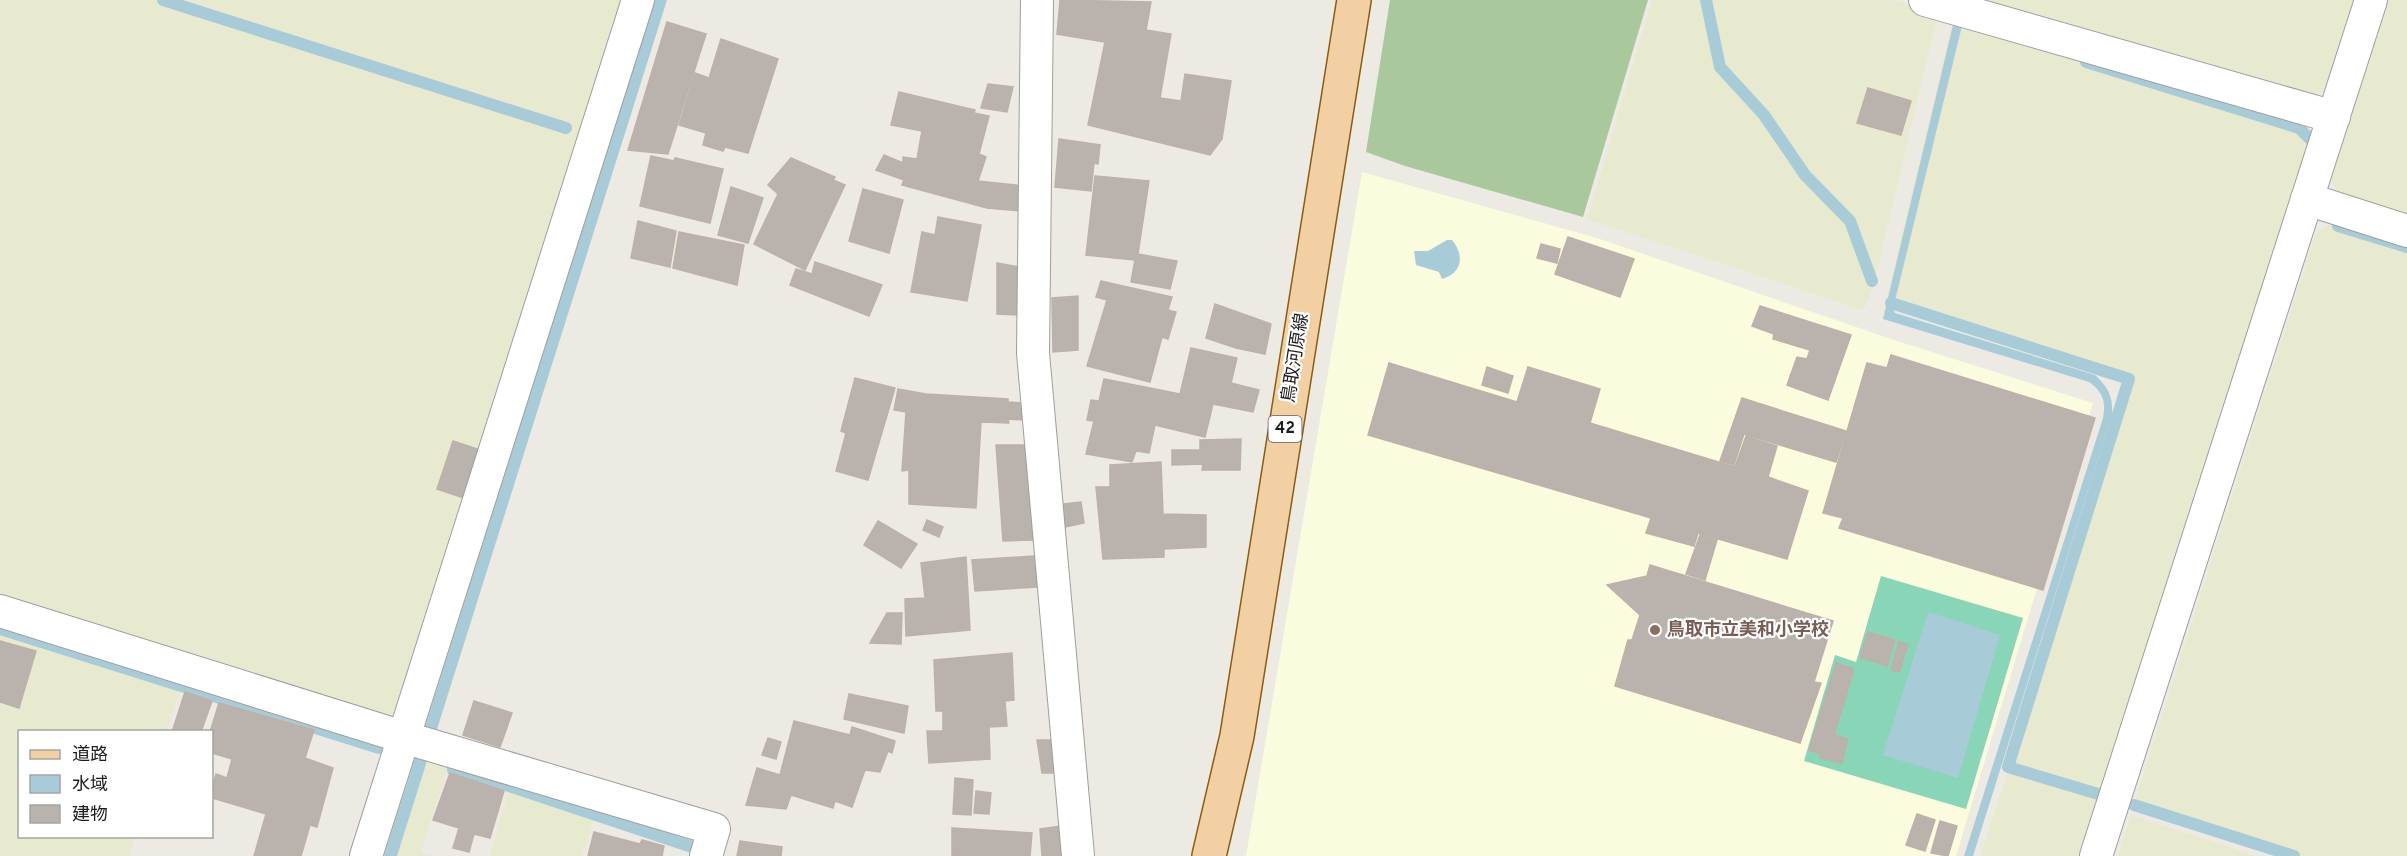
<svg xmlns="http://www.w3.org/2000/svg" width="2407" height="856" font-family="Overpass,'Noto Sans JP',sans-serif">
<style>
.education{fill:#fbfbde}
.farmland{fill:#e8ead0}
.forest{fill:#a9c89c}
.pitch{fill:#89d5b7}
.water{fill:#a8ccd7}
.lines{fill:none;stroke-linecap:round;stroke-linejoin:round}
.stream{stroke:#a8ccd7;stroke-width:12}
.building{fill:#bab3ad;stroke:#bdb1a7;stroke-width:1.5}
.minor-casing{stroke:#9e9e9e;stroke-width:34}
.primary-casing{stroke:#875f0e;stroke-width:36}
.minor{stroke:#fff;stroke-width:32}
.primary{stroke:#f2d0a3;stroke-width:33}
.education-dot{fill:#8d6e63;stroke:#fff;stroke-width:2}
.labels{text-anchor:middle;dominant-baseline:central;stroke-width:4.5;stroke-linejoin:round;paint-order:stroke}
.shield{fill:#fff;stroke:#616161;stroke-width:1.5}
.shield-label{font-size:16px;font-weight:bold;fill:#1d1d1d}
.street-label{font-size:18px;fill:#1d1d1d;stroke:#fff}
.education-label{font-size:18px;font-weight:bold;fill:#785e54;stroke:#fff;text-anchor:start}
</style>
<rect width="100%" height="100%" fill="#edeae3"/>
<!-- education -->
<polygon class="education" points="1362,172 1597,238 1894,340 2093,403 1956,856 1246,856"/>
<!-- farmland -->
<g class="farmland">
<polygon points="0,0 629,0 405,710 393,719 0,602"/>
<polygon points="1652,0 1893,0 1936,12 1936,21 1873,288 1865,307 1861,310 1587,219"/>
<polygon points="1980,0 2356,0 2327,89 2306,98"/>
<polygon points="2388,0 2407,0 2407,219 2347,201 2330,182"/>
<polygon points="1968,19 2303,124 2315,134 2106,795 2011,765 2132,378 1886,301 1952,24"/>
<polygon points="2338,220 2407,242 2407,856 2279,856 2132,810 2316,232"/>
<polygon points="0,621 183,681 167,731 20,732 20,836 135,837 129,856 0,856"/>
<polygon points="413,760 435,765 443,761 449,763 421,852 433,856 380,856"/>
<polygon points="2008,770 2105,800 2087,856 1980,856"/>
<polygon points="511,781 597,809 582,856 490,856"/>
<polygon points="2131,815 2256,856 2118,856"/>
</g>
<!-- forest -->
<polygon class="forest" points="1390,0 1648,0 1583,217 1405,166 1366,152"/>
<!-- pitch -->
<polygon class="pitch" points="1881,576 2023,618 1966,809 1804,761 1835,655 1856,662"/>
<!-- water -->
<g class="water">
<polygon points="655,0 667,0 397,856 384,856"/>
<path d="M 1953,25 L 1962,26 L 1893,309 L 1895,313 L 2095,375 C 2108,387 2113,396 2112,414 L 1973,856 L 1964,856 L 2103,418 C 2106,401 2103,392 2089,382 L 1883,319 Z"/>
<path d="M 1447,240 L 1452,240 C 1465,256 1462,273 1442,279 L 1439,272 L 1416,265 L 1414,251 L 1428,251 Z"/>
<polygon points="1928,612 2000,635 1958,778 1883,755"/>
</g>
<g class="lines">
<!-- stream -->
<g class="stream">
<polyline points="163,0 566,128"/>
<polyline points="1706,0 1720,67 1764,115 1805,175 1850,221 1872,281"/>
<polyline points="2086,62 2299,128 2310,139"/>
<polyline points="2338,226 2407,247"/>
<polyline points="1891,303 2129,379 2008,767 2105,796"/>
<polyline points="0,629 379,748"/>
<polyline points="453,770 503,784 698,849 698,856"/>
<polyline points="2134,805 2294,856"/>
</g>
</g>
<!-- building -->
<g class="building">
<polygon points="1060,0 1151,2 1146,30 1171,34 1160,98 1181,101 1185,74 1231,81 1222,139 1210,155 1088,125 1105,42 1057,34"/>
<polygon points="667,22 706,34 668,154 628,150"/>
<polygon points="721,39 778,59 748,153 725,147 723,151 703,145 706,133 679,125 695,73 709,78"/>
<polygon points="988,84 1013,87 1007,112 981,108"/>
<polygon points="1868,88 1911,101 1901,135 1857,123"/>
<polygon points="899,92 975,110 974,113 989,116 979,154 986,157 978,181 1024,186 1020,211 987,208 902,185 904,180 876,170 884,155 903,163 903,157 917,159 922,131 891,125"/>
<polygon points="1059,139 1100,145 1098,164 1094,163 1091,191 1055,187"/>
<polygon points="651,156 674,161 675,158 723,169 710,223 640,206"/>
<polygon points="791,158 835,177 833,180 845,185 805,270 754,244 778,194 768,185"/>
<polygon points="1095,176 1149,181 1138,254 1177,261 1170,289 1131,282 1135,260 1086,255"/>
<polygon points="731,187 763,198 748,243 718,235"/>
<polygon points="863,189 903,200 889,253 849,241"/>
<polygon points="938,217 981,225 967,301 911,292 922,232 935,235"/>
<polygon points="638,221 676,231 670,267 631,258"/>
<polygon points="679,232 744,245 737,285 673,268"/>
<polygon points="1568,237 1634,259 1620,297 1555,274"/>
<polygon points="1541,244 1560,249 1557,263 1537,258"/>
<polygon points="815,262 882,285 869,316 790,285 796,269 812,274"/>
<polygon points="997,263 1020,267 1019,315 997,314"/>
<polygon points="1101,281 1172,297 1168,310 1176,312 1168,339 1162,337 1150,382 1087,366 1107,300 1096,297"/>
<polygon points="1078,296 1078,350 1053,352 1052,298"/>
<polygon points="1215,304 1271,324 1265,354 1236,348 1206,338"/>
<polygon points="1760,306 1851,335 1828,400 1787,385 1797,357 1807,359 1810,350 1773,339 1774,334 1752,326"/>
<polygon points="1191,348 1237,358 1231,383 1259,390 1253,412 1213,404 1205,437 1155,425 1149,453 1136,451 1132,462 1086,454 1094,421 1087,420 1091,400 1099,401 1104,379 1180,394"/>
<polygon points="1891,355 2095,418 2043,590 1839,528 1843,518 1823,513 1867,363 1887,368"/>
<polygon points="1389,363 1517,402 1528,367 1600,389 1590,423 1735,467 1746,436 1777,446 1768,477 1808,491 1787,559 1698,533 1694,546 1646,533 1651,518 1368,435"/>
<polygon points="1487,367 1513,376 1508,393 1482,385"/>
<polygon points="855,378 895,388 868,480 836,471 846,433 841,431"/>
<polygon points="898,389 926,394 1008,399 1008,402 1023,403 1023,420 1008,419 1009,423 981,422 976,508 909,504 909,470 902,471 906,412 894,410"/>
<polygon points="1742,398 1846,431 1836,462 1744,434 1734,465 1720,461"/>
<polygon points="1241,439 1240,470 1202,470 1203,464 1172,465 1172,450 1200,450 1200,440"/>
<polygon points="453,441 480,450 464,498 437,489"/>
<polygon points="996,445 1025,445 1033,540 1003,541"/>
<polygon points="1161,462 1163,514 1206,515 1206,547 1164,549 1164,557 1103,559 1096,487 1110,487 1110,465"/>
<polygon points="1081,502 1084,523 1065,527 1064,504"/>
<polygon points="927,520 943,527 939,537 923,530"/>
<polygon points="878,521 917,544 901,568 864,545"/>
<polygon points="1700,535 1717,540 1705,580 1686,574"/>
<polygon points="1034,556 1037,587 975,591 972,560"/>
<polygon points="966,557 970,630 906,636 905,599 925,598 921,563"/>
<polygon points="1650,565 1833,621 1814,682 1821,683 1800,743 1615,686 1628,640 1632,640 1640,615 1607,585 1647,576"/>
<polygon points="887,613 902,613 901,644 870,643"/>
<polygon points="1868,632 1895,640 1887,666 1860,657"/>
<polygon points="0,641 36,651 19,708 0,702"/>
<polygon points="1899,642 1908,644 1899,672 1891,670"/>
<polygon points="1012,653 1014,700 1005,701 1007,726 989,727 990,759 929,763 927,731 943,731 943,711 936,711 934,660"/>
<polygon points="1836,663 1854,669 1834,735 1848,739 1842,763 1820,758 1821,754 1809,750"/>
<polygon points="185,692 212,701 201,732 172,732"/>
<polygon points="849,694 908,706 904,733 844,719"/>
<polygon points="474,701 512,713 500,747 463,735"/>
<polygon points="219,703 314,730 305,758 333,768 317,827 310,825 301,856 254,856 266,814 212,798 212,788 216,774 227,778 232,759 212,753 210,732"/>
<polygon points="794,721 850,735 852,727 895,741 892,753 888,751 880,772 865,770 852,807 835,801 833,808 791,795 786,809 746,805 757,768 780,775"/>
<polygon points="768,738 781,742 776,759 762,755"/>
<polygon points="1037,740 1052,740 1055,773 1042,773"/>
<polygon points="450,773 504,791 490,838 474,834 469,852 453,848 459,828 433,820"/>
<polygon points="955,778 973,780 971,815 953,814"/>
<polygon points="976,791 991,793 989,814 974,813"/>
<polygon points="1917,814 1935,820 1925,851 1906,845"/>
<polygon points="1940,821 1957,826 1948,856 1931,853"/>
<polygon points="1061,826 1063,856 1042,856 1040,829"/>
<polygon points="952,828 1032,833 1030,856 952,856"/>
<polygon points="594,832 640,844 642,840 664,846 662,856 588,856"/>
<polygon points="740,841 782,847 781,856 737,856"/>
</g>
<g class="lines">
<!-- minor casing -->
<g class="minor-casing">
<g id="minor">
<polyline points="1037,0 1033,353 1078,856"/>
<polyline points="1925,0 2334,117"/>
<polyline points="2307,199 2407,231"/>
<polyline points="0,611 403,737 714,829 706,856"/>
<polyline points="366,856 638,0"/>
<polyline points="2096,856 2371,0"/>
</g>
</g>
<!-- primary casing -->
<g class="primary-casing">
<polyline id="primary" points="1209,856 1237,736 1354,0"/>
</g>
<!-- minor -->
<use href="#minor" class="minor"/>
<!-- primary -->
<use href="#primary" class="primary"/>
</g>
<!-- markers -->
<circle class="education-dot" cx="1655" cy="630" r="6"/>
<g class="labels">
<!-- shield labels -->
<rect class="shield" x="1268.5" y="416" width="33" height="26" rx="4.5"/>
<g class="shield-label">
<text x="1285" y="429">42</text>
</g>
<!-- street labels -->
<g class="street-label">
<text transform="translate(1296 358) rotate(-81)">鳥取河原線</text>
</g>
<!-- education labels -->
<g class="education-label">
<text x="1667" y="630">鳥取市立美和小学校</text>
</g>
</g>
<!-- legend -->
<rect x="18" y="730" width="195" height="108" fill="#ffffff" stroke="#a5a5a5" stroke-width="1.5"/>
<rect x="30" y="750" width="30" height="9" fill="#f2d0a3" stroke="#a5a5a5" stroke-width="1.5"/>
<text x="72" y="760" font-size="18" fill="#1d1d1d">道路</text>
<rect x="30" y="775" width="30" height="18" fill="#a8ccd7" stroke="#a5a5a5" stroke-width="1.5"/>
<text x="72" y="790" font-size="18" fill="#1d1d1d">水域</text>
<rect x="30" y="805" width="30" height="18" fill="#bab3ad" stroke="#a5a5a5" stroke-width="1.5"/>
<text x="72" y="820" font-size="18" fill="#1d1d1d">建物</text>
</svg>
